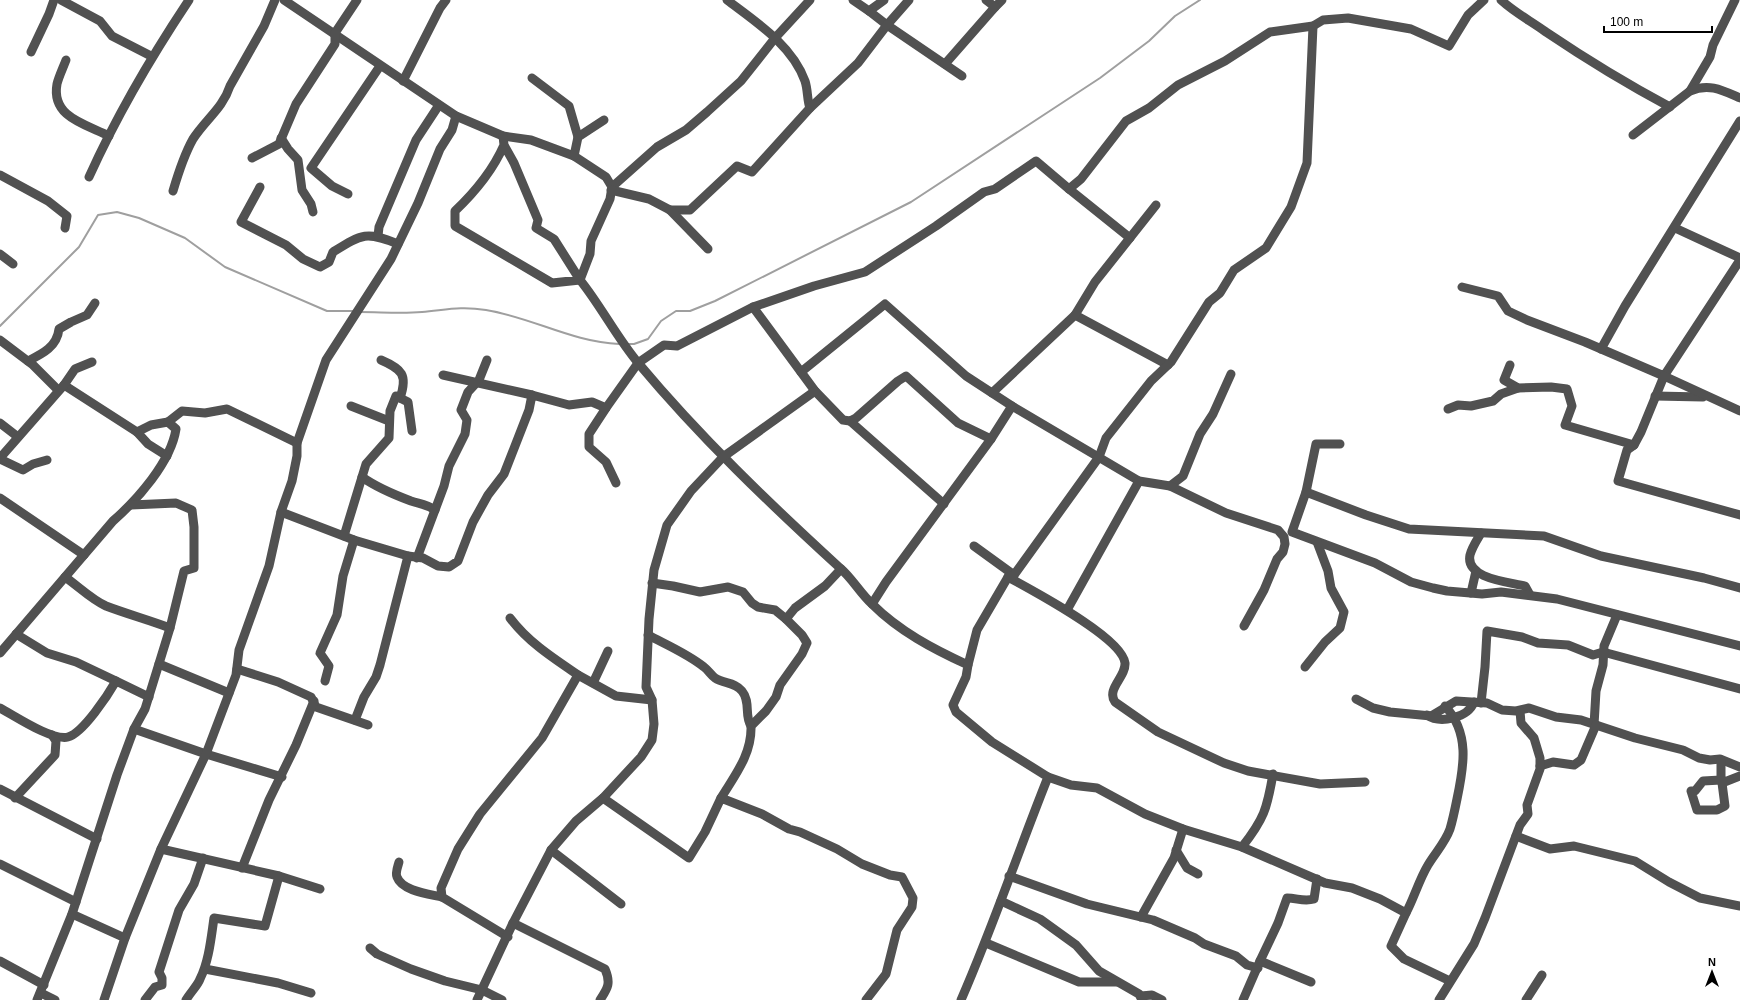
<svg xmlns="http://www.w3.org/2000/svg" width="1740" height="1000" font-family="Helvetica,sans-serif">
<style>
.lines{fill:none;stroke-linecap:round;stroke-linejoin:round}
.stream{stroke:#9f9f9f;stroke-width:2}
.minor{stroke:#515151;stroke-width:9}
</style>
<rect width="100%" height="100%" fill="#fff"/>
<g class="lines">
<!-- stream -->
<g class="stream">
<path d="M 360,312 C 381,312 401,314 422,312 C 446,310 460,306 486,310 C 531,317 572,342 619,344"/>
<polyline points="0,326 79,247 98,215 117,212 139,218 185,238 225,267 327,311 354,311"/>
<polyline points="627,344 634,344 648,339 661,321 676,311 690,311 715,301 911,202 1100,78 1149,41 1175,16 1200,0"/>
</g>
<!-- minor -->
<g class="minor">
<polyline points="61,0 100,21 112,36 151,56"/>
<path d="M 284,0 L 456,116 L 503,136 L 531,140 L 574,156 L 606,177 L 612,187 L 610,199 L 591,241 L 590,254 L 580,280 C 601,306 617,338 639,364 C 700,437 769,503 840,568 C 852,578 860,593 872,604 C 899,631 933,649 968,665 L 966,677 L 953,705 L 956,712 L 992,742 L 1048,777 C 1018,852 993,927 961,1000"/>
<path d="M 727,0 C 756,22 792,45 805,81 C 808,90 807,100 810,108"/>
<polyline points="853,0 869,11 884,0"/>
<polyline points="986,0 995,7 1002,0"/>
<path d="M 1501,0 C 1515,13 1531,21 1546,32 C 1586,59 1627,84 1670,107"/>
<polyline points="869,11 887,25 962,76"/>
<polyline points="31,52 49,14 54,0"/>
<path d="M 66,60 C 63,68 59,76 57,84 C 51,117 85,124 109,136"/>
<polyline points="945,64 995,7"/>
<polyline points="532,78 569,106 578,137"/>
<polyline points="403,81 440,8 446,0"/>
<polyline points="1690,91 1710,57 1713,45 1735,0"/>
<path d="M 1633,135 L 1690,91 C 1709,83 1722,90 1740,98"/>
<path d="M 503,136 L 504,145 L 514,163 L 538,220 L 536,228 L 554,239 L 580,280 L 552,283 L 455,226 L 455,211 C 475,192 493,170 504,145"/>
<polyline points="281,138 288,149 298,160 302,190 311,204 313,212"/>
<polyline points="574,156 578,137 604,120"/>
<polyline points="252,158 279,144 296,104 335,44 335,33 357,0"/>
<polyline points="0,175 48,201 67,216 65,228"/>
<path d="M 89,177 C 117,115 151,57 189,0"/>
<path d="M 260,187 L 241,222 L 286,245 L 303,259 L 320,267 L 329,262 L 333,252 C 362,234 366,231 398,244"/>
<polyline points="612,187 657,147 686,130 707,112 741,81 775,38 810,0"/>
<polyline points="1069,189 1130,238"/>
<polyline points="611,190 649,199 670,210 690,210 737,166 752,172 810,108 858,63 887,25 909,0"/>
<path d="M 173,191 C 178,174 184,155 193,139 C 205,120 223,108 230,86 L 264,26 L 275,0"/>
<polyline points="348,194 332,186 311,168 380,66"/>
<polyline points="670,210 708,249"/>
<polyline points="1675,228 1740,258"/>
<polyline points="378,236 379,227 416,140 439,105"/>
<polyline points="0,254 13,264"/>
<polyline points="1462,287 1498,296 1508,311 1527,320 1585,342 1664,376 1740,260"/>
<polyline points="753,307 815,391 843,420 850,421 856,418 898,381 906,376 958,423 991,439"/>
<polyline points="1075,315 1168,365"/>
<polyline points="0,340 33,365 58,390"/>
<polyline points="1601,349 1625,306 1740,121"/>
<path d="M 381,360 C 402,369 408,375 400,398"/>
<path d="M 28,361 C 42,354 57,347 59,329 L 71,322 L 87,315 L 95,303"/>
<polyline points="1510,365 1504,380 1518,388 1551,387 1567,389 1572,406 1565,425 1634,445"/>
<polyline points="801,372 885,304 966,376 1012,406"/>
<polyline points="443,375 532,395"/>
<polyline points="64,385 137,432 148,444 167,456"/>
<polyline points="992,393 1075,315 1095,282 1156,205"/>
<polyline points="1655,396 1703,397"/>
<polyline points="351,406 389,421"/>
<polyline points="606,408 589,434 589,447 606,462 616,483"/>
<polyline points="1448,409 1458,405 1471,406 1493,401 1501,394 1518,388"/>
<polyline points="1740,411 1664,376 1641,432 1634,445 1627,450 1618,481 1740,515"/>
<polyline points="850,421 944,504"/>
<polyline points="0,423 18,437"/>
<polyline points="137,432 151,425 168,422"/>
<polyline points="0,458 64,385 75,369 92,362"/>
<polyline points="0,459 23,470 33,464 47,460"/>
<path d="M 362,477 C 376,487 395,495 411,501 C 420,504 426,504 435,510"/>
<polyline points="1170,486 1183,476 1200,434 1213,414 1231,374"/>
<polyline points="1306,492 1316,444 1340,444"/>
<polyline points="0,498 84,555"/>
<polyline points="281,512 354,540 408,556 423,558 438,566 449,567 458,561 473,522 488,495 504,474 529,410 532,395 569,405 592,402 606,408 638,363 664,345 677,346 753,307 814,286 865,272 936,226 984,192 995,189 1036,161 1069,189 1081,179 1126,121 1149,108 1178,85 1225,61 1270,32 1313,26 1323,20 1348,18 1411,29 1449,46 1468,15 1484,0"/>
<path d="M 1481,533 C 1477,540 1472,547 1470,555 C 1465,579 1510,582 1525,586 L 1530,595"/>
<polyline points="344,536 366,464 389,438 390,411 396,396 408,402 412,431"/>
<polyline points="974,546 1014,575"/>
<polyline points="417,558 444,486 449,466 465,434 467,420 461,410 468,392 479,380 487,360"/>
<path d="M 65,577 C 78,586 92,600 106,606 C 127,614 149,620 170,628"/>
<path d="M 1008,577 C 1031,590 1122,637 1125,663 C 1126,677 1106,689 1115,702 L 1158,732 L 1224,763 L 1248,771 L 1320,784 L 1365,782"/>
<path d="M 652,583 L 673,586 L 700,592 L 728,587 L 743,592 L 752,603 L 758,607 L 775,610 L 786,619 L 802,635 L 807,643 L 802,654 L 780,685 L 776,697 L 766,711 L 751,726 C 752,754 735,775 721,798"/>
<polyline points="1740,588 1704,578 1601,556 1544,536 1409,529 1366,515 1306,492 1292,532 1375,563 1411,582 1433,588 1447,591 1482,594 1501,592 1557,599 1740,646"/>
<polyline points="1471,593 1476,571"/>
<polyline points="872,604 886,582 991,439 1012,406 1139,481 1170,486 1226,513 1278,530 1284,537 1285,544 1283,552 1277,559 1264,590 1244,626"/>
<polyline points="1067,610 1139,481"/>
<path d="M 510,618 C 528,642 553,658 578,675"/>
<polyline points="786,619 795,608 825,586 841,569"/>
<polyline points="16,634 47,653 76,662 116,681"/>
<path d="M 648,635 C 667,645 688,654 704,667 C 708,670 711,675 715,678 C 724,684 735,682 742,691 C 751,702 744,715 751,726"/>
<path d="M 0,653 L 113,521 C 137,500 171,462 176,429 L 168,422 L 182,411 L 205,413 L 227,409 L 297,443"/>
<polyline points="159,664 229,693"/>
<polyline points="968,665 977,630 1008,577 1014,575 1099,457 1106,438 1151,381 1171,362 1209,302 1220,293 1234,270 1266,248 1291,207 1307,163 1313,26"/>
<polyline points="1305,667 1325,642 1340,628 1344,612 1331,588 1328,571 1317,542"/>
<polyline points="237,669 278,682 311,697 316,707 368,725"/>
<polyline points="325,681 329,666 320,653 337,615 343,576 354,540"/>
<polyline points="593,683 608,651"/>
<polyline points="1356,699 1373,708 1390,712 1431,716 1456,701 1487,703 1502,710 1516,711 1529,708 1556,717 1581,720 1635,738 1683,750 1699,758 1710,760 1720,759 1740,767"/>
<polyline points="1481,703 1485,667 1487,631 1522,637 1538,643 1568,645 1593,655 1603,652 1740,689"/>
<path d="M 0,708 C 15,716 52,741 68,737 C 83,733 108,695 116,681 L 149,697"/>
<path d="M 1427,715 C 1440,724 1468,718 1474,702"/>
<polyline points="355,720 364,697 376,677 380,665 408,556"/>
<polyline points="1594,725 1596,691 1603,665 1604,646 1617,615"/>
<polyline points="134,729 206,754 282,777"/>
<polyline points="1721,760 1721,780 1703,781 1695,791 1691,791 1697,810 1717,810 1725,806 1722,783 1740,776"/>
<polyline points="1540,766 1553,762 1574,765 1581,760 1596,725"/>
<polyline points="1048,777 1071,785 1097,788 1145,814 1183,829 1242,847 1325,883 1352,888 1380,899 1406,913 1391,946 1404,959 1450,981"/>
<polyline points="0,789 97,839"/>
<polyline points="15,798 55,755 56,741 52,735"/>
<polyline points="603,798 689,858 705,832 721,798 762,814 789,829 800,832 837,849 862,864 890,875 902,877 913,898 912,907 897,930 886,974 866,1000"/>
<polyline points="1516,836 1550,849 1574,846 1635,861 1669,882 1700,898 1740,906"/>
<path d="M 1242,847 C 1264,819 1267,809 1273,774"/>
<polyline points="161,849 279,876 320,889"/>
<polyline points="551,850 621,904"/>
<polyline points="1176,850 1187,868 1198,874"/>
<path d="M 399,862 C 398,866 395,873 397,877 C 402,891 429,894 442,897"/>
<polyline points="0,864 76,902"/>
<polyline points="242,868 269,800 296,745 314,701"/>
<polyline points="1009,876 1087,904 1153,920 1195,938 1204,944 1236,956 1247,965 1258,968"/>
<polyline points="1001,901 1040,919 1076,945 1099,971 1139,994 1142,1000"/>
<path d="M 1406,913 C 1414,898 1419,880 1428,865 C 1435,853 1445,843 1450,829 C 1453,819 1455,809 1457,799 C 1464,766 1470,733 1445,706"/>
<polyline points="72,914 125,938"/>
<polyline points="1141,917 1174,858 1183,829"/>
<path d="M 513,923 L 605,969 C 611,983 608,988 600,1000"/>
<polyline points="508,937 442,897 441,888 458,849 480,814 542,738 578,675 616,696 652,700"/>
<polyline points="986,943 1079,982 1116,982"/>
<polyline points="370,948 377,954 411,969 445,981 482,990 502,1000"/>
<polyline points="0,961 44,985"/>
<path d="M 1260,961 L 1278,923 L 1287,898 C 1297,898 1304,902 1314,899 L 1317,879"/>
<polyline points="205,969 278,983 311,993"/>
<polyline points="41,993 55,1000"/>
<polyline points="1141,996 1152,995 1162,1000"/>
<polyline points="37,1000 72,914 117,775 134,729 145,709 170,628 184,571 194,568 194,527 192,510 176,503 131,505"/>
<polyline points="104,1000 125,938 161,849 206,754 236,675 239,650 269,566 281,512 292,481 297,456 297,443 326,360 391,259 418,203 440,149 452,130 456,116"/>
<polyline points="145,1000 155,987 162,985 162,978 159,972 179,910 194,884 203,858"/>
<path d="M 186,1000 C 190,993 198,985 200,979 C 209,961 211,938 214,918 L 265,926 L 279,876"/>
<polyline points="477,1000 513,923 551,850 576,821 603,798 641,757 652,740 654,724 652,700 646,687 649,619 654,570 667,525 691,491 723,457 815,391"/>
<polyline points="1243,1000 1260,961 1311,982"/>
<polyline points="1439,1000 1474,944 1485,918 1520,825 1528,814 1527,805 1540,769 1540,758 1534,738 1521,723 1520,711"/>
<polyline points="1526,1000 1542,975"/>
</g>
</g>
<!-- north arrow -->
<g transform="translate(1712 972)" stroke="#ffffff" stroke-width="3" paint-order="stroke">
<path d="M0-3L7 15L0 10L-7 15Z" fill="#000000"/>
<text y="-6" font-size="11" font-weight="bold" text-anchor="middle" fill="#000000">N</text>
</g>
<!-- scale -->
<path d="M1604 26v6h108v-6" fill="none" stroke="#000000" stroke-width="2"/>
<text x="1610" y="26" font-size="12" fill="#000000" stroke="#ffffff" stroke-width="3" paint-order="stroke">100 m</text>
</svg>
